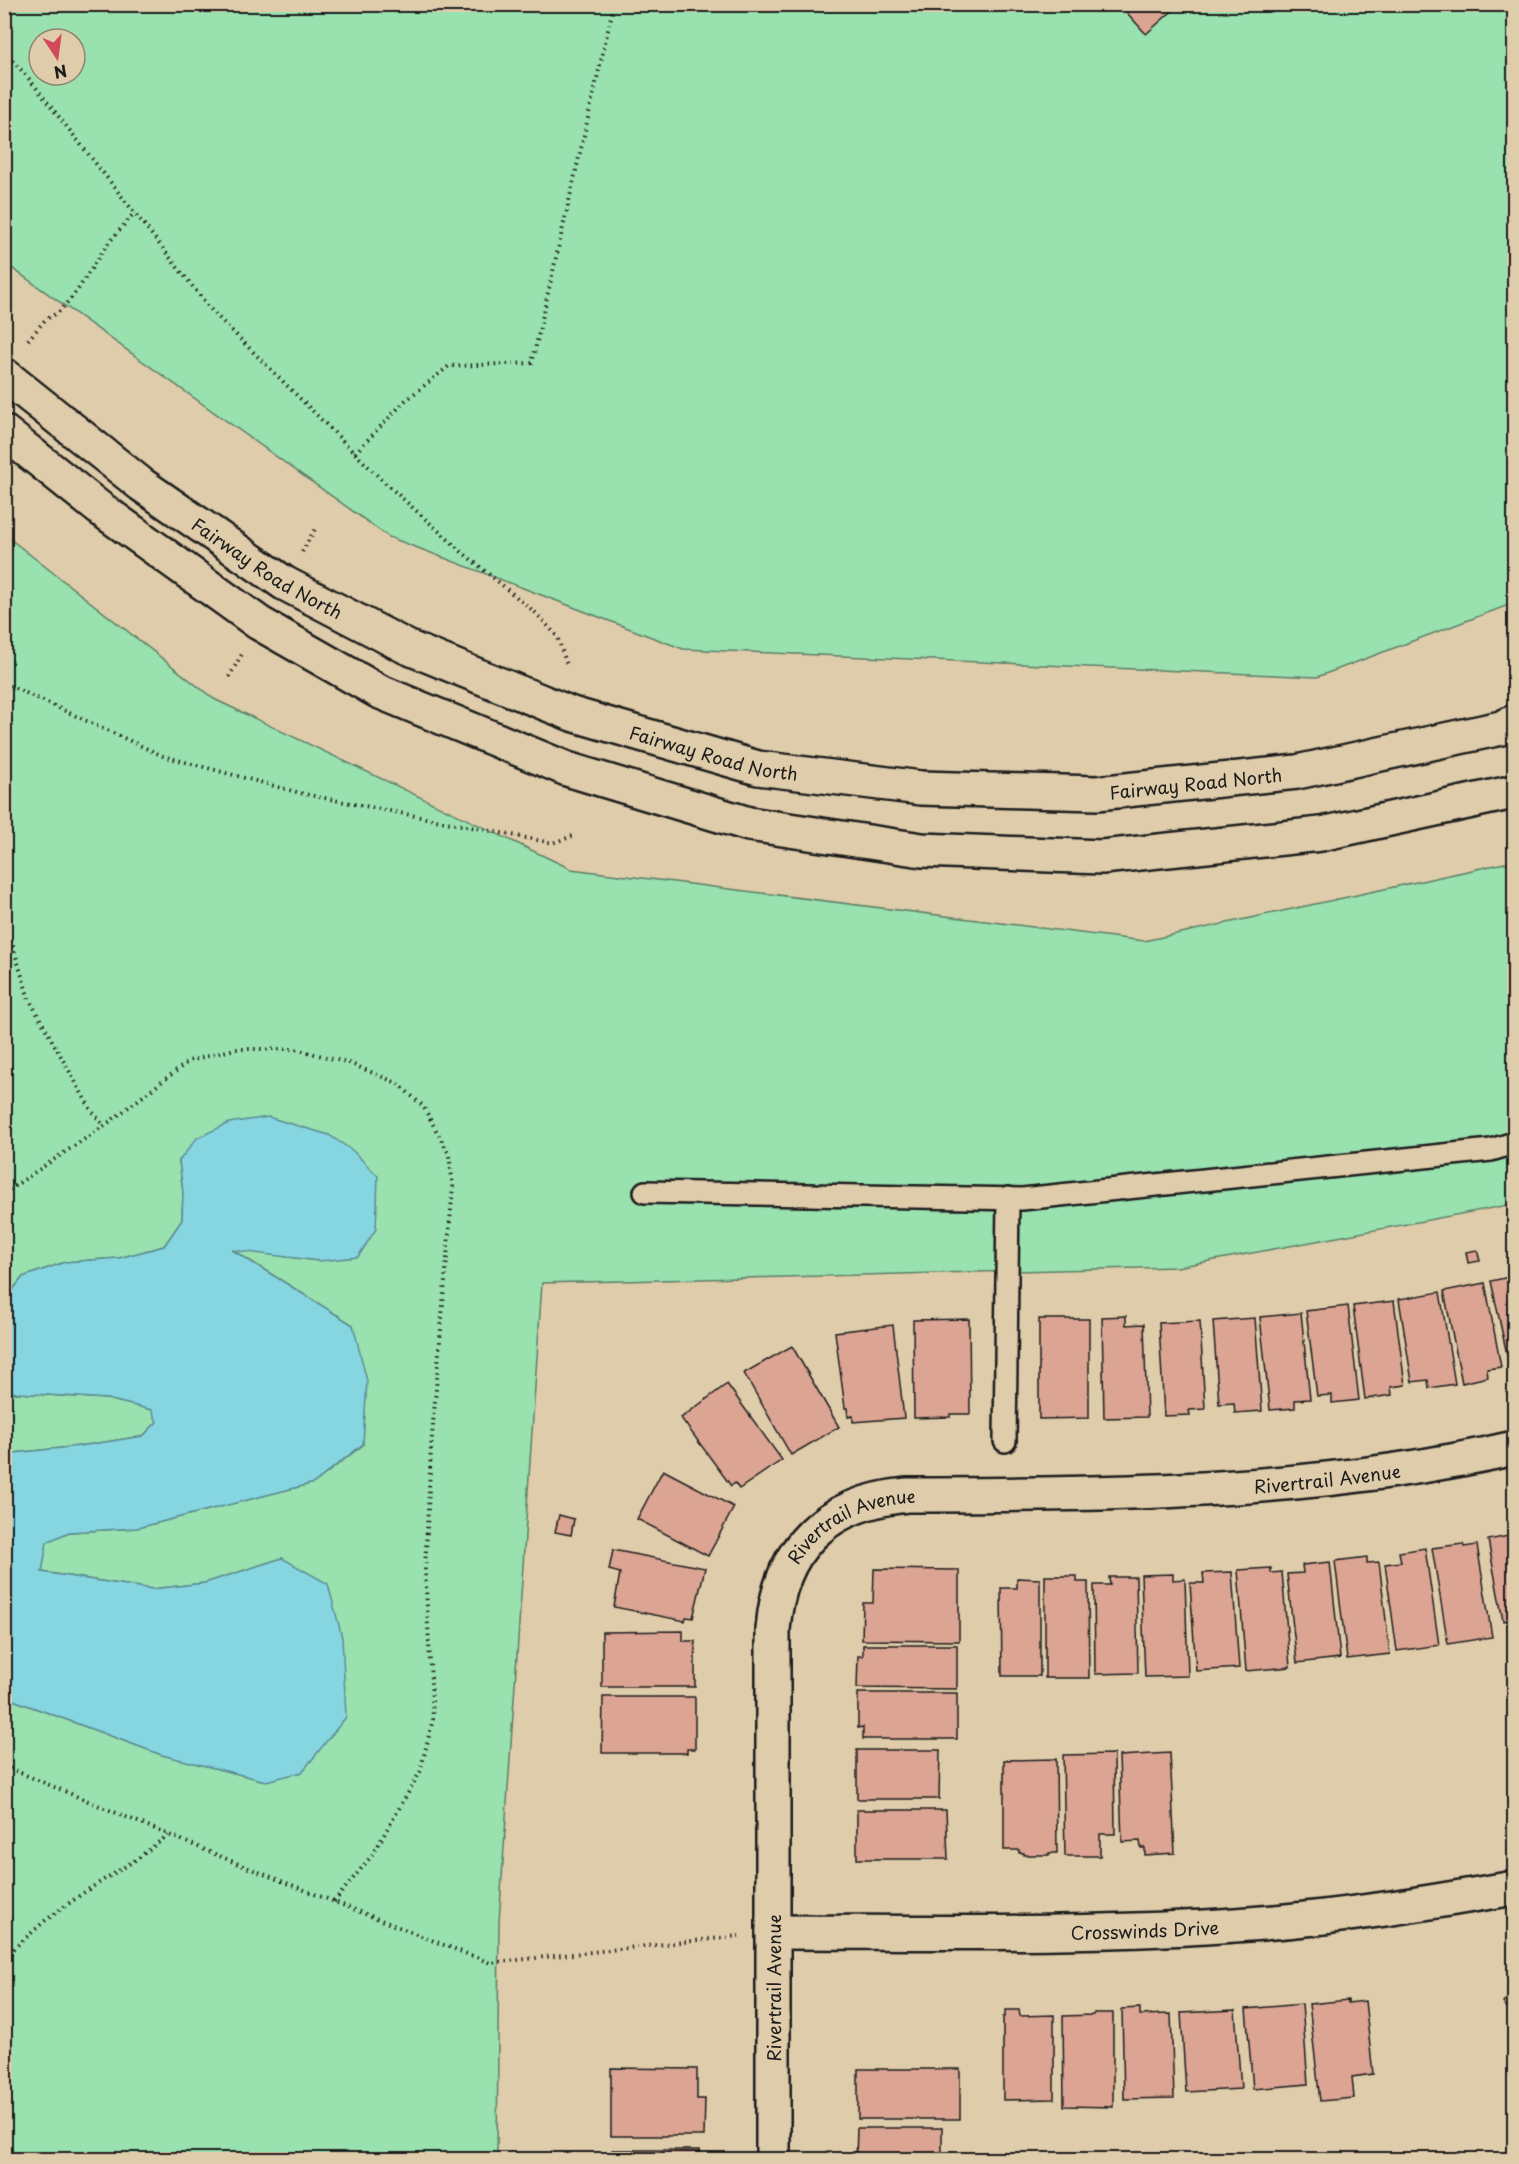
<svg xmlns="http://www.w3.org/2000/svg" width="1519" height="2164" font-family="'Playpen Sans',sans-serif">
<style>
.green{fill:#99e1af;stroke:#5a7e66;stroke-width:1.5;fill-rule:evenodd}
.water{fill:#86d6e2;stroke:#5c8c93;stroke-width:1.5}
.building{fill:#dba493;stroke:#1c1c1c;stroke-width:1.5}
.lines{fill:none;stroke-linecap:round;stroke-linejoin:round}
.lane-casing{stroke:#1c1c1c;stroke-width:26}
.street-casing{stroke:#1c1c1c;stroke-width:38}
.secondary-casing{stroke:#1c1c1c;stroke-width:38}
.path{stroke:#1c1c1c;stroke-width:4;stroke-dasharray:1.5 4.5;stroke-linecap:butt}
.lane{stroke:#dfccaa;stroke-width:21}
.street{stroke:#dfccaa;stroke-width:33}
.secondary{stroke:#dfccaa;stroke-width:33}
.labels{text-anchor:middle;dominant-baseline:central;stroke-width:5;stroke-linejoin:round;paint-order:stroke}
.street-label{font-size:18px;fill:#1c1c1c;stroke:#dfccaa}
</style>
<rect width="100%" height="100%" fill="#dfccaa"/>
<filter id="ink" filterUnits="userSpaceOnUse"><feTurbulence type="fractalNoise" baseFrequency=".0167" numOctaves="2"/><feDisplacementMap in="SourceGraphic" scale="12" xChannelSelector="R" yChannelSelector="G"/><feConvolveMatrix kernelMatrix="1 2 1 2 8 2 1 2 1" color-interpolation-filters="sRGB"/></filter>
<g filter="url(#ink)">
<!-- green -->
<g class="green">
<path d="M 5,5 L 1514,5 L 1514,603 L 1317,677 L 683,649 L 389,537 L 5,263 ZM 39,39 L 75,39 L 75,75 L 39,75 Z"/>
<polygon points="5,535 214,699 571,869 1144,941 1514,861 1514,1204 1177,1267 542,1283 499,1922 497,2159 5,2159 5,1697 162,1755 266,1781 282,1558 205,1583 152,1589 42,1572 47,1541 69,1532 137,1528 314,1483 363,1445 353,1325 231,1249 319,1261 179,1161 183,1192 182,1220 164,1246 119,1258 65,1262 23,1277 5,1300"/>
<polygon points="4,1392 107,1399 153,1410 157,1422 143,1436 80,1446 5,1454"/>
</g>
<!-- water -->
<polygon class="water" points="268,1117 329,1135 353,1151 378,1176 376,1229 358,1257 319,1261 232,1250 353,1325 367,1381 363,1444 314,1483 137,1528 69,1532 47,1542 42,1572 152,1589 205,1583 282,1558 328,1584 342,1637 346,1717 302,1772 266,1781 162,1755 5,1697 5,1454 80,1446 143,1436 157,1422 152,1410 107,1399 5,1392 5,1300 23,1277 65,1262 119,1258 164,1246 182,1220 183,1192 179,1161 197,1138 229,1123"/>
<!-- building -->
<g class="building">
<polygon points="1119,4 1180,4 1146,34"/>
<polygon points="1477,1250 1480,1261 1468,1263 1466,1252"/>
<polygon points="1514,1276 1514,1363 1509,1364 1491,1281"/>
<polygon points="1485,1283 1501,1367 1487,1369 1488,1377 1462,1383 1444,1291"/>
<polygon points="1440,1292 1455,1384 1429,1388 1428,1380 1412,1382 1399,1299"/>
<polygon points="1394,1301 1405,1385 1391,1387 1392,1395 1365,1399 1353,1306"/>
<polygon points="1348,1306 1359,1400 1332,1403 1332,1395 1317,1396 1306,1311"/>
<polygon points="1301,1313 1310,1399 1295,1400 1295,1408 1270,1410 1260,1317"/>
<polygon points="1126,1316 1126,1325 1144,1324 1147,1417 1104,1418 1102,1317"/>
<polygon points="1255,1318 1262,1411 1235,1413 1234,1403 1219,1404 1213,1321"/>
<polygon points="969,1319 970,1414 950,1414 950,1417 914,1418 913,1320"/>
<polygon points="1039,1319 1089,1319 1089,1418 1039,1419"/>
<polygon points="1200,1321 1205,1409 1189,1410 1190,1415 1164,1416 1159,1323"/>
<polygon points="893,1325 904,1418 853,1422 853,1416 848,1417 847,1408 845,1408 835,1332"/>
<polygon points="792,1346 839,1427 791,1455 744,1373"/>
<polygon points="727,1384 782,1460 739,1489 735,1483 731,1486 681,1418"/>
<polygon points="663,1470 734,1507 708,1556 637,1519"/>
<polygon points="559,1515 574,1519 571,1535 555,1532"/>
<polygon points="1514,1535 1514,1619 1503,1621 1488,1540"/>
<polygon points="1463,1544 1464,1547 1477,1545 1492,1637 1448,1644 1432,1548"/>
<polygon points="1425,1548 1439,1645 1397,1651 1385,1564 1401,1562 1399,1552"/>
<polygon points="613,1550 705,1568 693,1618 686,1617 685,1621 614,1607 620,1573 609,1570"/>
<polygon points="1367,1557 1367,1563 1379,1562 1390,1654 1347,1659 1335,1561"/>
<polygon points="1330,1562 1340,1658 1297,1663 1287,1574 1303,1573 1302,1565"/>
<polygon points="1271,1568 1271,1573 1282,1572 1290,1667 1246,1671 1238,1570"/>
<polygon points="874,1569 959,1570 959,1641 862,1640 863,1603 873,1603"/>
<polygon points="1232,1572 1239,1668 1196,1671 1190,1583 1204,1583 1203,1573"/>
<polygon points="1173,1574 1173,1580 1185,1579 1188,1676 1145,1677 1141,1575"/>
<polygon points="1045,1576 1077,1576 1077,1582 1088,1582 1089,1678 1045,1678"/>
<polygon points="1109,1577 1136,1577 1138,1673 1095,1674 1094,1585 1110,1585"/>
<polygon points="1017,1578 1040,1579 1040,1676 1002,1676 1001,1588 1017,1588"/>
<polygon points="683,1631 683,1641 695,1641 695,1687 602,1687 602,1632"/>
<polygon points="863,1645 957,1645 957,1689 857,1688 858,1656 863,1656"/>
<polygon points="858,1693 957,1693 957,1739 863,1739 863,1727 858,1728"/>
<polygon points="603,1697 695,1697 695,1749 687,1749 687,1753 602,1753"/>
<polygon points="857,1750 940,1750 939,1799 857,1799"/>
<polygon points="1170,1753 1175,1853 1145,1855 1145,1848 1141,1848 1140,1841 1122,1842 1119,1756"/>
<polygon points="1114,1754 1115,1834 1100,1834 1100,1856 1065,1856 1063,1755"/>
<polygon points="1056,1759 1057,1853 1049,1853 1049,1855 1024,1855 1024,1853 1019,1853 1019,1850 1004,1850 1004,1760"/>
<polygon points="857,1810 946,1810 948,1859 857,1859"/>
<polygon points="1514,1994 1514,2018 1503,2003"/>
<polygon points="1348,2000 1348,2003 1365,2001 1373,2074 1352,2077 1354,2098 1320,2101 1309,2004"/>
<polygon points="1302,2004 1308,2084 1253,2089 1246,2009"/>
<polygon points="1140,2008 1140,2015 1171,2014 1174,2098 1124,2099 1122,2009"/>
<polygon points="1005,2010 1019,2010 1020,2016 1054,2015 1054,2099 1003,2100 1003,2017 1005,2017"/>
<polygon points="1235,2010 1241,2089 1186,2092 1181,2013"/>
<polygon points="1094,2013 1113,2013 1113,2107 1064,2106 1063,2016 1093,2015"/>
<polygon points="611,2068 697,2069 697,2099 705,2099 704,2136 611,2136"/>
<rect x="858" y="2069" width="102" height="50"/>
<polygon points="857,2128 942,2128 942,2160 856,2160"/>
<rect x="612" y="2150" width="88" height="10"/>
</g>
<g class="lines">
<!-- lane casing -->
<g class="lane-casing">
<g id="lane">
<polyline points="645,1192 1022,1199 1491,1150 1514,1143"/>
<polyline points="1005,1441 1008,1198"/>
</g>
</g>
<!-- street casing -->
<g class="street-casing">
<g id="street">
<path id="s1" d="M 773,1932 C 932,1932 1091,1936 1249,1924 C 1338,1918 1427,1903 1514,1888"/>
<path id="s2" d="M 773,2160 L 773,1630 C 779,1547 826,1503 907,1495 C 1111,1494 1315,1494 1514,1448"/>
</g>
</g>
<!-- secondary casing -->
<g class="secondary-casing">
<g id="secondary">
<path id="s3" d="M 4,375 L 142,485 L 284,583 L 407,647 L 572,714 L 758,768 L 921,788 L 1097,793 L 1297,772 L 1501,728 L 1514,722"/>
<polyline points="4,432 98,507 259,623 378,691 567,769 749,824 922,850 1102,857 1321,834 1514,792"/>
</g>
</g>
<!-- path -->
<g class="path">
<polyline points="4,52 26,75 212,311 383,481 462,552 537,614 557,636 567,665"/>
<polyline points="28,340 45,320 60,311 77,291 106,246 135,212"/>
<polyline points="355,453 405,401 449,366 532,363 614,4"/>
<polyline points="302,552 315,529"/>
<polyline points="229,677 242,654"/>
<polyline points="4,683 163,756 304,794 552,843 573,836"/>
<polyline points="4,917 29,999 91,1110 104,1126"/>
<polyline points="4,1193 104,1126 189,1061 235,1049 295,1049 349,1063 397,1083 423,1106 449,1154 453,1186 431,1448 425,1569 433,1719 420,1772 373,1854 334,1902"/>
<polyline points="4,1766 246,1867 490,1963 739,1936"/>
<polyline points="4,1957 46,1920 86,1891 137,1859 168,1835"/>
</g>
<!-- lane -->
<use href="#lane" class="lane"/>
<!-- street -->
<use href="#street" class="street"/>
<!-- secondary -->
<use href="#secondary" class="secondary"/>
</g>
</g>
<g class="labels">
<!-- street labels -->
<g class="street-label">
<text stroke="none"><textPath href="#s3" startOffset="327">Fairway Road North</textPath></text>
<text stroke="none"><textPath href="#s3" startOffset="813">Fairway Road North</textPath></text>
<text stroke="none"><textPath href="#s3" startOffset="1299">Fairway Road North</textPath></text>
<text stroke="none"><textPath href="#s2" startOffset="1161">Rivertrail Avenue</textPath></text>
<text stroke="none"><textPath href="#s2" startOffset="675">Rivertrail Avenue</textPath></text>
<text stroke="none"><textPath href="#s1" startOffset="372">Crosswinds Drive</textPath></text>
<text transform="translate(773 1988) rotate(-90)">Rivertrail Avenue</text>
</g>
</g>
<!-- margin -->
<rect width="1519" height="2164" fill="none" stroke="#dfccaa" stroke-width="24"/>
<rect x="12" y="12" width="1495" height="2140" fill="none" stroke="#1c1c1c" stroke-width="2" filter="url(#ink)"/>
<!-- north arrow -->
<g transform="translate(57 57) rotate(167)"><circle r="28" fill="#dfccaa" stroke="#918671" stroke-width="1.5"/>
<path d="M0-4.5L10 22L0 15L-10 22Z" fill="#d1495b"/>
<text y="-9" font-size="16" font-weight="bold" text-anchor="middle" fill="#1c1c1c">N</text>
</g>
</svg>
